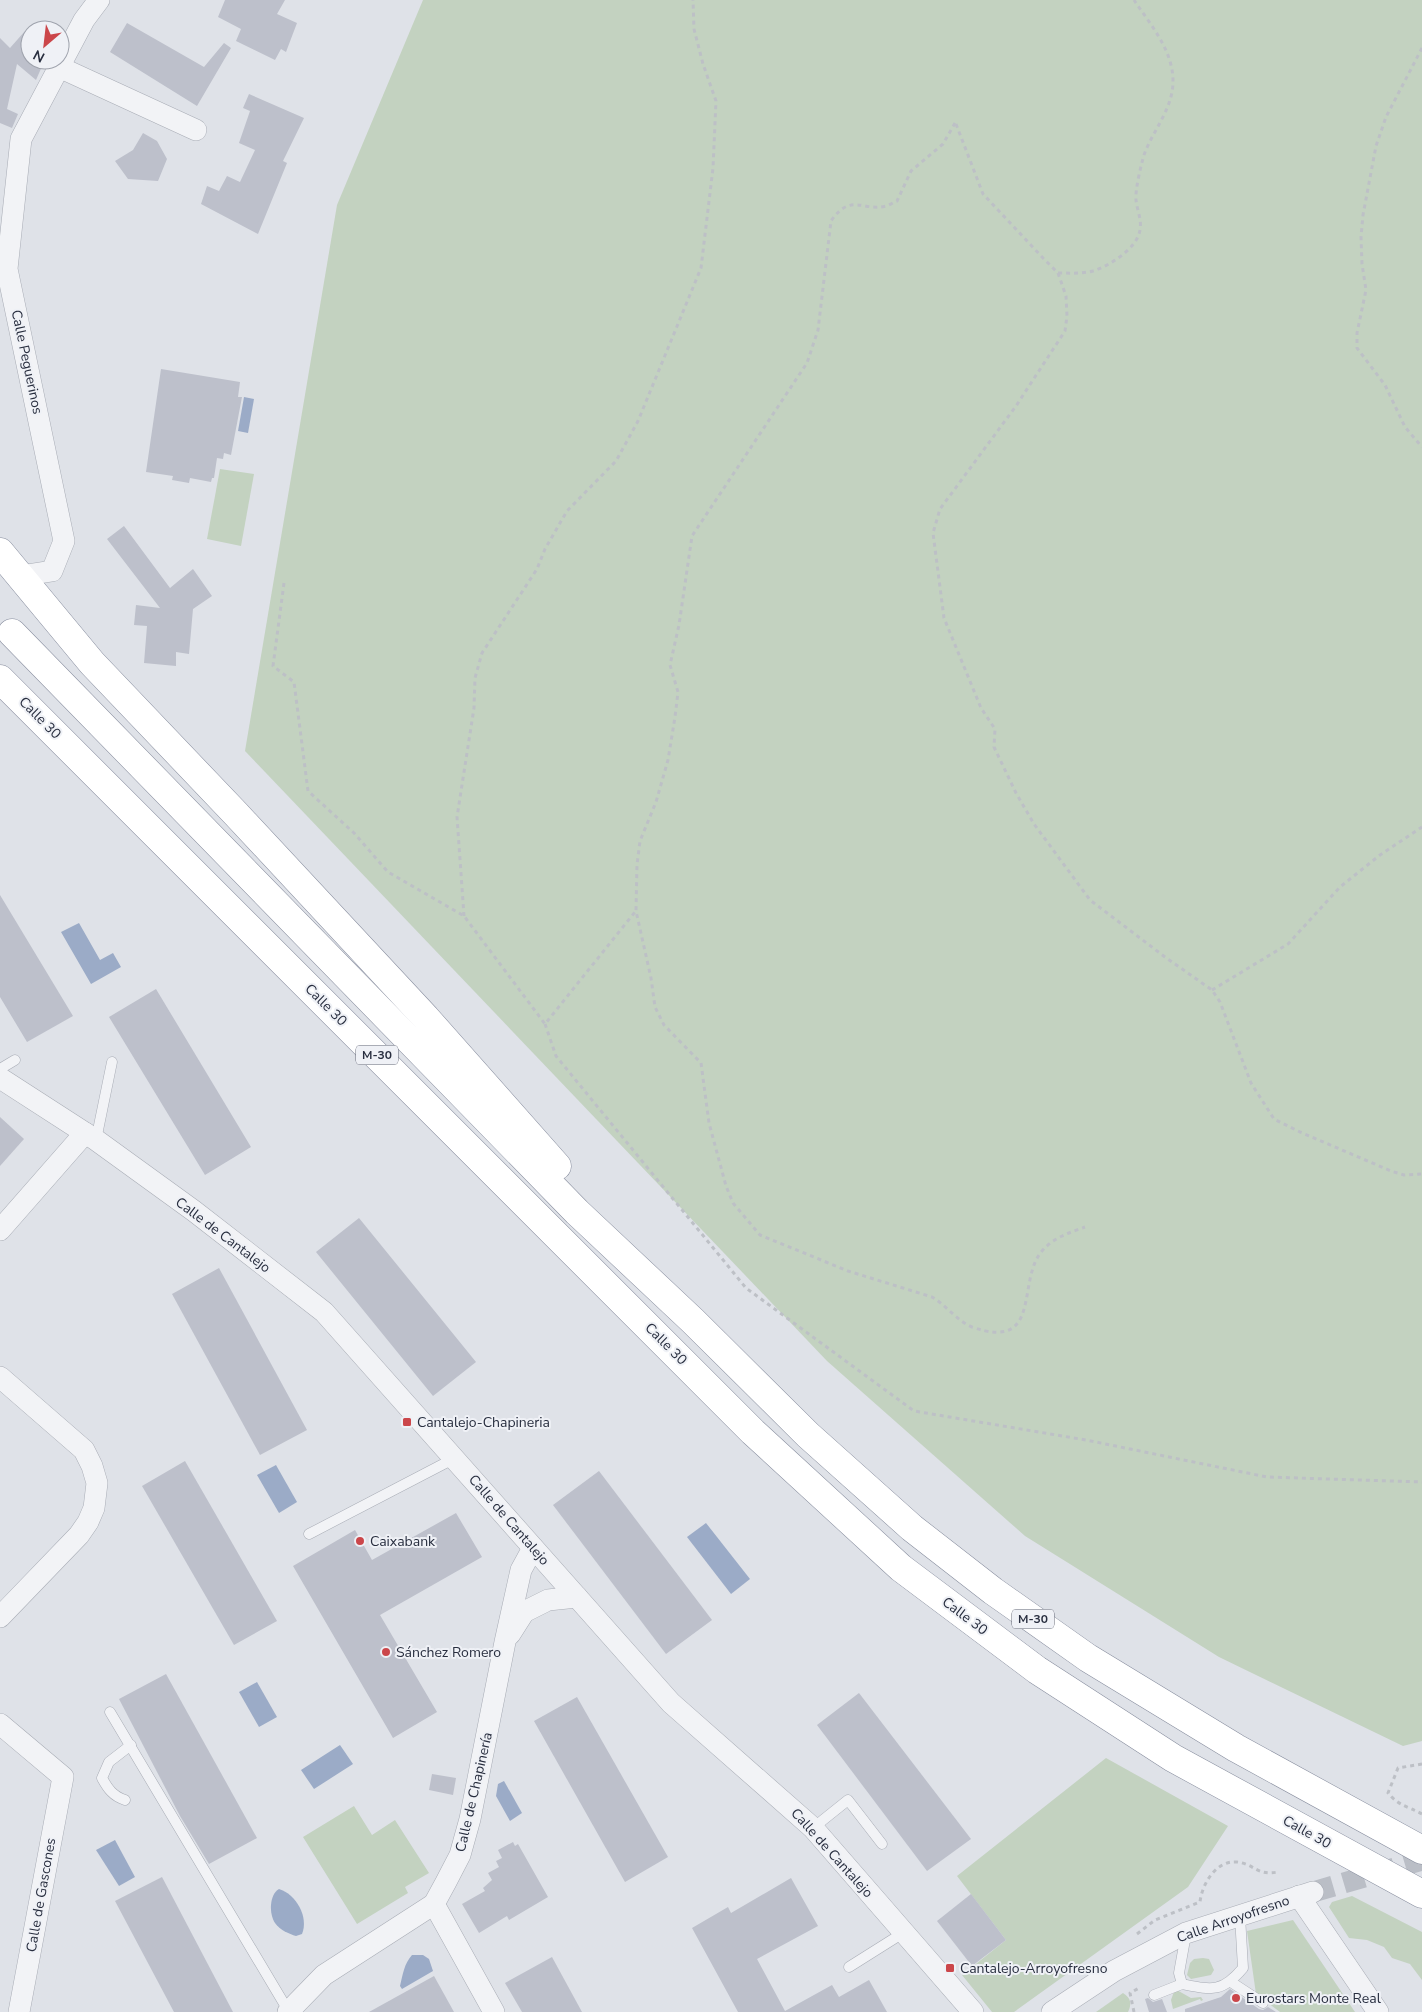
<svg xmlns="http://www.w3.org/2000/svg" width="1422" height="2012" font-family="'Nunito Sans',sans-serif">
<style>
.green{fill:#c3d2c0}
.water{fill:#9babc7}
.building{fill:#bdc0cb}
.lines{fill:none;stroke-linecap:round;stroke-linejoin:round}
.minor-tunnel{stroke:#babec6;stroke-width:21;stroke-dasharray:21 11;stroke-linecap:butt}
.service-casing{stroke:#a8acb5;stroke-width:11}
.minor-casing{stroke:#a8acb5;stroke-width:22}
.motorway-casing{stroke:#878d9e;stroke-width:29}
.path{stroke:#bdc0c6;stroke-width:3;stroke-dasharray:4 4;stroke-linecap:butt}
.service{stroke:#f2f3f6;stroke-width:10}
.minor{stroke:#f2f3f6;stroke-width:21}
.motorway{stroke:#fff;stroke-width:28}
.poi-dot{fill:#cb464a;stroke:#eff1f6;stroke-width:2}
.labels{text-anchor:middle;dominant-baseline:central;stroke-width:4;stroke-linejoin:round;paint-order:stroke}
.shield{fill:#eff1f6;stroke:#646876;stroke-width:1}
.shield-label{font-size:12px;font-weight:bold;fill:#282e3f}
.street-label{font-size:14px;fill:#282e3f;stroke:#eff1f6}
.poi-label{font-size:14px;fill:#282e3f;stroke:#eff1f6;text-anchor:start}
</style>
<rect width="100%" height="100%" fill="#dfe2e8"/>
<!-- green -->
<g class="green">
<polygon points="423,0 1422,0 1422,1741 1403,1746 1219,1657 1025,1536 827,1361 245,751 337,205"/>
<polygon points="220,469 254,474 241,546 207,539"/>
<polygon points="1106,1758 1228,1826 1188,1887 1014,2012 992,2012 962,1975 1006,1940 957,1876"/>
<polygon points="354,1806 372,1835 395,1820 429,1873 405,1887 408,1893 357,1924 303,1837"/>
<polygon points="1352,1896 1422,1932 1422,1980 1410,1964 1392,1958 1384,1947 1367,1940 1349,1938 1329,1907 1332,1902"/>
<polygon points="1293,1920 1355,2012 1280,2012 1256,1994 1247,1931"/>
<polygon points="1203,1958 1209,1959 1214,1970 1211,1975 1191,1979 1187,1975 1190,1963 1194,1959"/>
<polygon points="1175,1989 1191,1998 1201,1997 1203,2000 1201,2001 1200,1999 1173,2009 1171,2000"/>
<path d="M 1123,1993 C 1131,1998 1132,2004 1128,2012 L 1096,2012 Z"/>
</g>
<!-- water -->
<g class="water">
<polygon points="244,397 254,399 248,433 238,431"/>
<polygon points="79,923 100,960 113,953 121,967 91,984 61,932"/>
<polygon points="276,1465 297,1502 279,1513 257,1475"/>
<polygon points="706,1523 750,1579 731,1594 687,1537"/>
<polygon points="257,1682 277,1717 259,1727 239,1692"/>
<polygon points="340,1745 353,1764 314,1789 301,1770"/>
<polygon points="504,1781 522,1813 510,1821 496,1796 498,1784"/>
<polygon points="115,1840 135,1877 119,1886 96,1850"/>
<path d="M 279,1889 C 296,1894 309,1917 302,1934 L 296,1936 C 289,1934 280,1930 275,1923 C 269,1914 269,1895 279,1889 Z"/>
<path d="M 412,1955 L 423,1955 L 429,1959 L 433,1971 L 402,1989 L 400,1986 C 403,1974 404,1964 412,1955 Z"/>
</g>
<!-- building -->
<g class="building">
<polygon points="225,0 285,0 277,14 297,23 286,52 281,49 275,60 236,41 241,29 218,17"/>
<polygon points="127,23 204,67 224,43 231,48 197,106 110,52"/>
<polygon points="25,31 22,44 30,52 30,60 39,60 43,64 36,80 17,64 7,109 18,114 12,128 0,123 0,38 10,48"/>
<polygon points="249,94 304,118 283,161 287,163 258,234 201,204 207,186 219,191 227,176 240,182 255,150 239,143 250,111 243,108"/>
<polygon points="143,133 157,141 167,159 158,181 128,179 115,161 133,150"/>
<polygon points="161,369 240,382 238,397 242,397 231,455 224,453 223,459 217,458 214,478 212,478 211,482 190,478 189,483 172,480 173,476 146,472"/>
<polygon points="124,526 170,588 193,569 212,596 193,609 189,654 176,652 176,666 144,663 147,626 134,625 136,605 160,608 107,539"/>
<polygon points="0,895 73,1016 27,1042 0,997"/>
<polygon points="156,989 251,1147 205,1175 109,1017"/>
<polygon points="0,1117 24,1139 0,1166"/>
<polygon points="359,1218 476,1362 433,1396 316,1252"/>
<polygon points="219,1268 307,1430 260,1455 172,1294"/>
<polygon points="185,1461 277,1621 234,1645 142,1486"/>
<polygon points="599,1471 712,1620 666,1654 553,1505"/>
<polygon points="456,1513 482,1557 380,1615 437,1712 393,1738 293,1566 355,1530 372,1560"/>
<polygon points="166,1674 257,1838 209,1864 180,1816 119,1699"/>
<polygon points="859,1693 971,1839 927,1871 817,1725"/>
<polygon points="577,1697 668,1857 625,1882 534,1721"/>
<polygon points="432,1774 456,1778 453,1795 429,1790"/>
<polygon points="513,1842 515,1846 518,1844 548,1897 509,1920 507,1916 479,1933 462,1904 485,1891 483,1888 492,1880 488,1873 499,1867 496,1861 502,1858 498,1850"/>
<polygon points="162,1877 233,2012 174,2012 115,1901"/>
<polygon points="791,1878 818,1926 757,1959 785,2011 832,1985 839,1997 869,1980 887,2012 738,2012 692,1928 728,1907 731,1913"/>
<polygon points="971,1894 1006,1940 972,1966 937,1921"/>
<polygon points="552,1957 582,2012 522,2012 505,1983"/>
<polygon points="434,1976 454,2012 369,2012"/>
<polygon points="1230,1989 1259,2009 1263,2010 1268,2007 1276,2012 1185,2012 1185,2009 1221,1997"/>
<polygon points="1148,1998 1153,2002 1162,1999 1167,2012 1149,2012 1145,1999"/>
</g>
<g class="lines">
<!-- minor-tunnel -->
<polyline class="minor-tunnel" points="1313,1892 1422,1860"/>
<!-- service casing -->
<g class="service-casing">
<g id="service">
<polyline points="0,1069 15,1060"/>
<polyline points="96,1140 112,1062"/>
<polyline points="309,1534 455,1458"/>
<polyline points="110,1712 289,2012"/>
<path d="M 125,1800 C 113,1796 108,1789 102,1778 L 109,1762 L 131,1745"/>
<polyline points="813,1828 848,1800 882,1844"/>
<path d="M 1186,1934 L 1179,1973 L 1182,1984 C 1212,1990 1222,1993 1243,1968 L 1240,1916"/>
<polyline points="849,1967 903,1933"/>
<polyline points="1231,1982 1263,2003"/>
<polyline points="1154,1995 1182,1984"/>
</g>
</g>
<!-- minor casing -->
<g class="minor-casing">
<g id="minor">
<polyline points="59,67 196,130"/>
<polyline points="20,576 52,571 64,541 7,269 21,139 84,20 99,0"/>
<polyline points="0,1078 96,1140 194,1211 324,1312 671,1703 813,1828 973,2012"/>
<polyline points="0,1230 85,1133"/>
<polyline points="0,1377 84,1450 92,1466 97,1483 94,1508 88,1522 79,1535 0,1617"/>
<polyline points="510,1634 524,1612 548,1600 577,1597"/>
<polyline points="0,1724 63,1777 19,2012"/>
<polyline points="1299,1896 1378,2012"/>
<polyline points="434,1904 494,2012"/>
<polyline points="288,2012 324,1975 434,1904 446,1882 460,1855 470,1819 505,1642 521,1570 533,1548"/>
<polyline points="1052,2012 1114,1971 1186,1933 1313,1892"/>
</g>
</g>
<!-- motorway casing -->
<g class="motorway-casing">
<g id="motorway">
<polyline points="0,552 92,663 236,814 426,1018 557,1166"/>
<polyline points="12,633 577,1212 693,1321 808,1435 912,1528 993,1591 1088,1658 1236,1748 1422,1850"/>
<polyline points="0,679 753,1432 901,1568 1037,1670 1173,1758 1422,1894"/>
</g>
</g>
<!-- path -->
<g class="path">
<polyline points="1422,48 1386,117 1376,146 1363,215 1361,237 1362,264 1366,290 1357,333 1357,348 1385,385 1405,427 1422,447"/>
<path d="M 955,123 L 943,144 L 911,171 L 897,201 C 894,202 890,205 886,206 C 863,212 851,192 831,221 L 818,330 L 807,363 L 692,536 L 679,625 L 670,665 L 678,692 L 675,717 L 668,760 L 656,802 L 640,841 L 637,865 L 636,911 L 651,978 L 655,1007 L 664,1025 L 701,1063 L 709,1123 L 726,1186 L 733,1203 L 760,1235 L 848,1271 L 932,1297 C 946,1305 957,1321 972,1327 C 1043,1352 1016,1281 1042,1251 C 1054,1237 1069,1233 1085,1227"/>
<path d="M 956,124 L 983,194 L 1043,258 L 1058,273 C 1070,273 1081,274 1093,271 C 1109,266 1137,249 1140,230 C 1142,220 1137,210 1136,200 C 1135,190 1141,165 1144,155 C 1153,130 1173,109 1173,81 C 1173,50 1150,24 1134,0"/>
<polyline points="1058,273 1066,296 1067,316 1065,331 1016,406 940,509 933,533 944,618 981,708 995,729 994,747 1016,793 1034,824 1090,900 1165,957 1212,990 1220,1002 1251,1083 1274,1119 1300,1132 1391,1171 1404,1175 1422,1174"/>
<polyline points="284,583 273,666 294,682 308,791 354,833 388,872 464,916 545,1024 635,912"/>
<polyline points="464,916 457,817 474,708 475,678 482,653 537,569 545,549 567,511 616,461 638,421 701,268 713,168 716,101 703,64 694,29 693,0"/>
<polyline points="1212,990 1288,944 1340,887 1380,855 1422,827"/>
<polyline points="545,1024 556,1056 746,1288 914,1411 1086,1440 1267,1477 1422,1482"/>
<path d="M 1422,1764 L 1398,1768 L 1388,1793 C 1399,1806 1407,1806 1422,1814"/>
<path d="M 1137,1934 L 1155,1920 L 1200,1902 C 1202,1884 1216,1860 1237,1862 C 1255,1864 1256,1876 1278,1872"/>
<polyline points="1134,2012 1130,1993 1141,1987"/>
</g>
<!-- service -->
<use href="#service" class="service"/>
<!-- minor -->
<use href="#minor" class="minor"/>
<!-- motorway -->
<use href="#motorway" class="motorway"/>
</g>
<!-- markers -->
<g class="poi-dot">
<rect x="402" y="1417" width="10" height="10" rx="2.5"/>
<circle cx="360" cy="1541" r="5"/>
<circle cx="386" cy="1652" r="5"/>
<rect x="945" y="1963" width="10" height="10" rx="2.5"/>
<circle cx="1236" cy="1998" r="5"/>
</g>
<g class="labels">
<!-- shield labels -->
<g class="shield">
<rect x="356" y="1045.5" width="42" height="19" rx="4"/>
<rect x="1012" y="1609.5" width="42" height="19" rx="4"/>
</g>
<g class="shield-label">
<text x="377" y="1055">M-30</text>
<text x="1033" y="1619">M-30</text>
</g>
<!-- street labels -->
<g class="street-label">
<text transform="translate(27 362) rotate(78)">Calle Peguerinos</text>
<text transform="translate(40 718) rotate(45)">Calle 30</text>
<text transform="translate(326 1005) rotate(45)">Calle 30</text>
<text transform="translate(223 1235) rotate(37)">Calle de Cantalejo</text>
<text transform="translate(666 1344) rotate(45)">Calle 30</text>
<text transform="translate(509 1520) rotate(49)">Calle de Cantalejo</text>
<text transform="translate(965 1616) rotate(37)">Calle 30</text>
<text transform="translate(474 1792) rotate(-77)">Calle de Chapinería</text>
<text transform="translate(1307 1832) rotate(29)">Calle 30</text>
<text transform="translate(832 1853) rotate(48)">Calle de Cantalejo</text>
<text transform="translate(41 1895) rotate(-80)">Calle de Gascones</text>
<text transform="translate(1233 1919) rotate(-19)">Calle Arroyofresno</text>
</g>
<!-- poi labels -->
<g class="poi-label">
<text x="417" y="1422">Cantalejo-Chapineria</text>
<text x="370" y="1541">Caixabank</text>
<text x="396" y="1652">Sánchez Romero</text>
<text x="960" y="1968">Cantalejo-Arroyofresno</text>
<text x="1246" y="1998">Eurostars Monte Real</text>
</g>
</g>
<!-- north arrow -->
<g transform="translate(45 45) rotate(208)"><circle r="24" fill="#eff1f6" stroke="#9fa3ad"/>
<path d="M0-4L9 19L0 12L-9 19Z" fill="#cb464a"/>
<text y="-8" font-size="14" font-weight="bold" text-anchor="middle" fill="#282e3f">N</text>
</g>
</svg>
